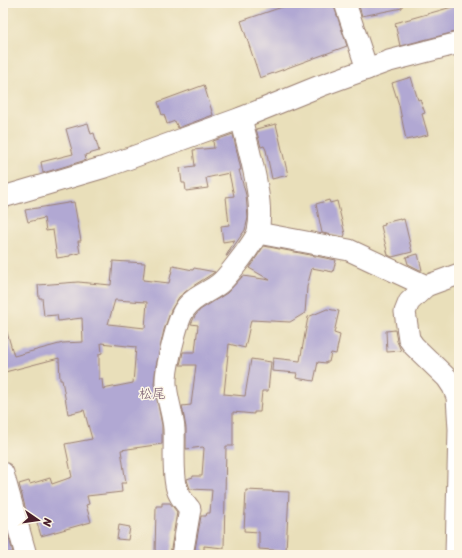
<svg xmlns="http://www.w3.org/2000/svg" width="462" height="558" font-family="Sriracha,'Klee One',sans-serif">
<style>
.building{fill:#b1a8d3;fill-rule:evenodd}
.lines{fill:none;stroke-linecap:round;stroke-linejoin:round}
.minor-casing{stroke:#9a7f72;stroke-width:23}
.minor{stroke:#fff;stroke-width:21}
.labels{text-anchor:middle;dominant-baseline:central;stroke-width:3;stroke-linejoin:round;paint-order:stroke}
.quarter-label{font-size:13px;fill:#6e4f66;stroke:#fcf5e5}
</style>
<rect width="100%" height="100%" fill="#fcf5e5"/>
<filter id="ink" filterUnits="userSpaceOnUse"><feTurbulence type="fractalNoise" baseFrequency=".025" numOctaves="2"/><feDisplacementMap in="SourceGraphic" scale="8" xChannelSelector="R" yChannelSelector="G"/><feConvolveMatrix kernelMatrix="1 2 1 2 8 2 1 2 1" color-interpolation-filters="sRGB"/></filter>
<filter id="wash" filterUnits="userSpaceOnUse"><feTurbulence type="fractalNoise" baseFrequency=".012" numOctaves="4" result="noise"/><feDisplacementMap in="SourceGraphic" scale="16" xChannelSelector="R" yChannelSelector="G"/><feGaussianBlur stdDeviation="0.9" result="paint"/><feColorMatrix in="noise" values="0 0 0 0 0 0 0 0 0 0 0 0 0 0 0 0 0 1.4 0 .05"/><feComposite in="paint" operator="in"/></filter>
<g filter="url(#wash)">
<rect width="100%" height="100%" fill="#e9dfba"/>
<g id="blocks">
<!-- building -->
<g class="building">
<polygon points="294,3 333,3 347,46 260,78 241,21"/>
<polygon points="358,3 402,3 402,8 362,16"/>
<polygon points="459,5 459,31 400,46 395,23"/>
<polygon points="411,77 418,100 420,99 425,113 422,114 428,135 406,140 399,105 392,83"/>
<polygon points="204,85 213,115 178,128 175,121 167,124 164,114 162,115 158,102"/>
<polygon points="88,123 91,134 94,133 99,151 85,155 86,160 43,173 41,162 73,154 66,129"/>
<polygon points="276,124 288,175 272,179 266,150 264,146 261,147 256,129"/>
<polygon points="233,134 241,170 239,170 246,195 248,218 245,230 227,256 226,256 235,240 223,242 221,226 229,225 226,197 234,196 229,173 206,178 208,188 186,191 185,183 182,183 180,168 195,166 193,150 214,148 213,141"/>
<polygon points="329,200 330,203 337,201 345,234 344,237 322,233 316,204"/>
<polygon points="74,202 81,241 78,241 80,253 70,255 70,256 57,258 53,230 46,231 44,218 28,222 25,210"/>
<polygon points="400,219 400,220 404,219 412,252 392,257 388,255 381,226 385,225 384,223"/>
<polygon points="264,246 336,260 333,272 312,268 307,287 305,313 290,322 251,320 245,348 229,344 224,394 245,396 251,359 271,362 268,391 262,391 260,412 254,412 254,414 233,412 233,446 226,446 224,548 204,546 204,555 194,555 201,516 206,516 207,513 210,513 212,490 190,489 187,480 187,479 193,477 193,476 202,476 204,448 203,447 186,449 186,428 182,406 191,405 196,365 180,365 183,352 195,352 198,325 191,324 195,316 200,310 227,293 243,276 270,280 249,268"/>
<polygon points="418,254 422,270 420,270 408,264 406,257"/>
<path d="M 113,261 L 145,263 L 143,280 L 169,283 L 173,266 L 193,270 L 194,268 L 215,272 L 190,288 L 179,297 L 171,310 L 164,330 L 156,366 L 154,384 L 162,425 L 162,444 L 121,450 L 126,483 L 121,483 L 122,492 L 87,496 L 89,504 L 86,505 L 91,522 L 41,536 L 36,519 L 29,522 L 19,484 L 29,481 L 30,484 L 50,478 L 52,484 L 72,477 L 65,444 L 92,439 L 84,410 L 68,414 L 62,380 L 60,380 L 59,358 L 5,372 L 3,362 L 3,330 L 6,329 L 14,356 L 63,343 L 83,342 L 82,318 L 58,321 L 57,315 L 44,316 L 42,298 L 39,298 L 38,285 L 78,282 L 111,285 ZM 115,300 L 147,302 L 145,328 L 108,324 ZM 101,343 L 136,347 L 133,383 L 103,389 L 102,379 L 99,379 L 99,354 L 102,353 Z"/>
<polygon points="327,309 339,311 334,333 340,335 336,354 331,353 329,362 326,362 326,363 318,362 314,381 296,378 297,373 272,371 273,358 300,361 308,317"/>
<polygon points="395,330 397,341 401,351 387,352 386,331"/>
<polygon points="246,490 289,492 286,551 259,549 259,532 244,531"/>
<polygon points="162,503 170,503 177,512 170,555 155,555 156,506 162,506"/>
<polygon points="3,517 13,552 5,554 3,548"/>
<polygon points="119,525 130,527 128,540 117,539"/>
</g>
</g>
</g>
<g filter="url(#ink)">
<use href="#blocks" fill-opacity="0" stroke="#9a7f72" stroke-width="1"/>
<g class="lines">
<!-- minor casing -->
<g class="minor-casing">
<g id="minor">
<polyline points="345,3 367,69"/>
<polyline points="3,197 105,167 241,118 320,86 389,61 459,43"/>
<polyline points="258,233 349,250 426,286"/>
<polyline points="3,473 26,555"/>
<path d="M 182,555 L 190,509 C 185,503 179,497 177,489 C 172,473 175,447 174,429 C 173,414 167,400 166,384 C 165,371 177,319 185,309 C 193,297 209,292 219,284 C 227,278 256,240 258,231 C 265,202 248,148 241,118"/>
<polyline points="456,555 459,429 457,397 453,387 447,378 414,346 409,339 405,312 409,302 426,286 459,274"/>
</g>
</g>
<!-- minor -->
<use href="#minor" class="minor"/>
</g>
</g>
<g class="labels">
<!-- quarter labels -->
<g class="quarter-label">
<text x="152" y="393">松尾</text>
</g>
</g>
<!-- margin -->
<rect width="462" height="558" fill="none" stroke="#fcf5e5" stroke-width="16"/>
<!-- north arrow -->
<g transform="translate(38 520) rotate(103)" stroke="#fcf5e5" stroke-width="3" paint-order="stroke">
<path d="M0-3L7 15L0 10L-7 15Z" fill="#4a1f2b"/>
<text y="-6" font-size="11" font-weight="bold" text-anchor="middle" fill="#4a1f2b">N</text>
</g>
</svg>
